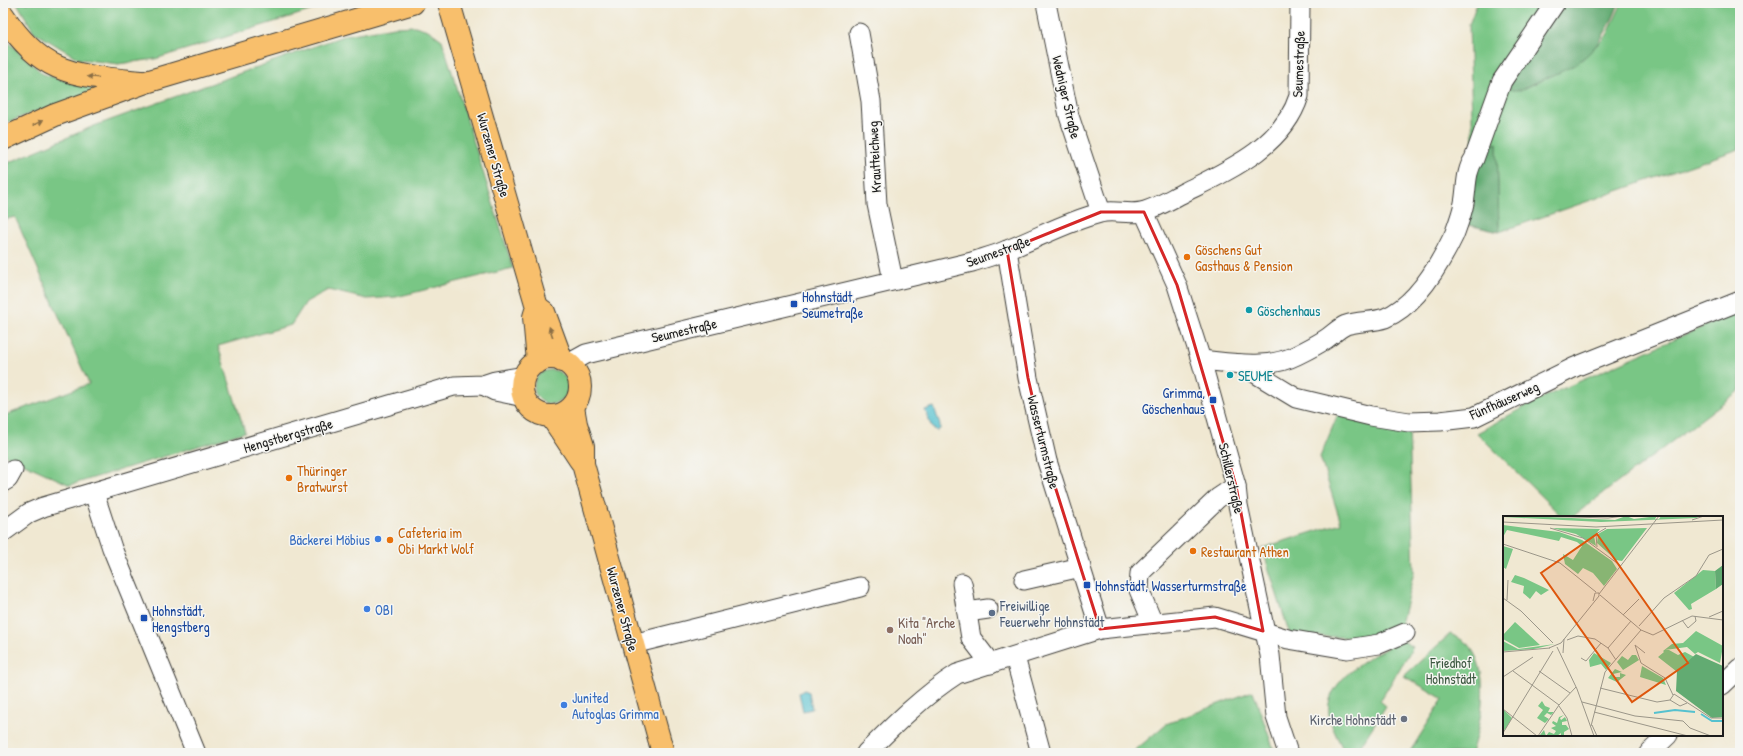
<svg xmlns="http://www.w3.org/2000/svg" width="1743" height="756" font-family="'Patrick Hand',sans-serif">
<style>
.green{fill:#79c685;stroke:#4a7150}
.forest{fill:#62ab72;stroke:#3f6447}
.water{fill:#55c1cf;stroke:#386e76}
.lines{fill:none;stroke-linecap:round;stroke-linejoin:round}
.minor-casing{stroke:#3c3b37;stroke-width:21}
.major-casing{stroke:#3c3b37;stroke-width:24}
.highway-casing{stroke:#3c3b37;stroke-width:24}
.minor{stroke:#fff;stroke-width:19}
.major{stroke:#f8bf6c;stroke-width:22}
.highway{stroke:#f8bf6c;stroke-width:22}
.oneway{fill:#8a6e44}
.marked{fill:none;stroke:#d62828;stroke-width:3;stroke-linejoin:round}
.food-dot{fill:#e8710a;stroke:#f6f6f2;stroke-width:1.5}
.transit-dot{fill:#1a4fb4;stroke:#f6f6f2;stroke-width:1.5}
.culture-dot{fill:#0f9aa8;stroke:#f6f6f2;stroke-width:1.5}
.shop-dot{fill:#3f7fe0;stroke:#f6f6f2;stroke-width:1.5}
.service-dot{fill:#5c6f8a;stroke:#f6f6f2;stroke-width:1.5}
.education-dot{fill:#8d6e63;stroke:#f6f6f2;stroke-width:1.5}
.worship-dot{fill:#6b7280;stroke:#f6f6f2;stroke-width:1.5}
.labels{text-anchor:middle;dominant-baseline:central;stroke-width:3;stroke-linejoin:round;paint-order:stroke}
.street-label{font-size:14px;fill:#1c1c1c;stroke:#f6f6f2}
.food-label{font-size:14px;fill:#c56008;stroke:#f6f6f2;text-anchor:start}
.transit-label{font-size:14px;fill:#164399;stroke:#f6f6f2;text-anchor:start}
.culture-label{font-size:14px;fill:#0d838f;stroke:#f6f6f2;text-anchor:start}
.shop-label{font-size:14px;fill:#366cbe;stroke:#f6f6f2;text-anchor:start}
.service-label{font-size:14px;fill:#4e5e75;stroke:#f6f6f2;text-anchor:start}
.education-label{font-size:14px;fill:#785e54;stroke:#f6f6f2;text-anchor:start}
.park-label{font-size:14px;fill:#3d5841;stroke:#f6f6f2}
.worship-label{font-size:14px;fill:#5b616d;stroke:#f6f6f2;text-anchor:end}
.inset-river{fill:none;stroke:#55c1cf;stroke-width:2}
.inset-road{fill:none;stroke:#9b9689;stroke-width:1}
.view{fill:#de560d;fill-opacity:0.15;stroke:#de560d;stroke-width:2}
.inset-edge{fill:none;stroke:#1c1c1c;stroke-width:2}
</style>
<rect width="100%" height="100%" fill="#f6f6f2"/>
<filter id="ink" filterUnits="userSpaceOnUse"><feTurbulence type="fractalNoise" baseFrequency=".025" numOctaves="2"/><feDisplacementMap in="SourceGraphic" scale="8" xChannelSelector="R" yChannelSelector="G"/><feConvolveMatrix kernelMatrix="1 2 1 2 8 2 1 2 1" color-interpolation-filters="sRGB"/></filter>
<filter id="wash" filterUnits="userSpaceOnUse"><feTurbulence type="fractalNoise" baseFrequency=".012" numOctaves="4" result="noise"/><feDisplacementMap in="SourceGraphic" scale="16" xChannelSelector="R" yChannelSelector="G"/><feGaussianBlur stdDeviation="0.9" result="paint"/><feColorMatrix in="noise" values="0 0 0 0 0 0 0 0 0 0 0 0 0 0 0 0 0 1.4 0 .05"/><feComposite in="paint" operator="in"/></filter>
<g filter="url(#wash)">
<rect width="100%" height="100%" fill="#f0e8d2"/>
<!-- green -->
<g class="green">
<polygon points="17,3 335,3 155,59 118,64 79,59 34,32"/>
<polygon points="1477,3 1547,3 1473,149 1469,25"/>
<polygon points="1622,3 1740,3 1739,149 1499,232 1497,143 1479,150 1505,83 1521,90 1574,65 1588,54 1607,35"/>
<polygon points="415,26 428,30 442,40 513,268 396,297 367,299 328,290 306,302 291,325 218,346 245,432 70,485 3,454 3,416 89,384 15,217 3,220 3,165 94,126 346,35 394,27"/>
<polygon points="3,34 7,41 43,74 101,91 37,111 3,124"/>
<polygon points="1740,314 1740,390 1572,517 1562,517 1477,433 1535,401 1725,317"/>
<circle cx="551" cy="387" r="17"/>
<polygon points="1338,414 1409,427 1414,572 1400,628 1363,638 1290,635 1262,548 1341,523 1320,457"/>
<path d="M 1450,634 C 1457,637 1466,641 1471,648 C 1491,676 1481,723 1471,753 L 1409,753 L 1443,699 L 1404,676 Z"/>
<path d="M 1403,641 L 1413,647 L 1380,701 L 1386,706 L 1361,745 L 1374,753 L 1345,753 C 1338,738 1326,720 1329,703 C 1335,674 1378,651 1403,641 Z"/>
<polygon points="1253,691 1275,753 1132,753 1166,724"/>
</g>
<!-- forest -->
<g class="forest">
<path d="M 1561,3 L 1619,3 C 1611,26 1596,52 1574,65 C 1557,75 1538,80 1521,90 L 1512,90 L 1505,83 Z"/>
<polygon points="1497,143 1499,232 1464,224 1479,150"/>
</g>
<!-- water -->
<g class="water">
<polygon points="934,407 940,425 940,429 937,431 932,428 925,410"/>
<polygon points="804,690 809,692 812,709 803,711 799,693"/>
</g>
</g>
<g filter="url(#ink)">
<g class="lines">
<!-- minor casing -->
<g class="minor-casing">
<g id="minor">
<polyline points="1046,3 1069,116 1101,212"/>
<polyline points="859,33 871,101 877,204 893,280"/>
<polyline points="1144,212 1177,285 1201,360 1236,486 1238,505 1270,655 1276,717 1288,753"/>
<polyline points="1007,250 1028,378 1047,461 1100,629"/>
<path d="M 1201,360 C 1232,363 1268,370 1297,355 C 1307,350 1317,345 1326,339 C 1332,335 1339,328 1346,325 C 1359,321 1373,322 1385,318 C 1417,305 1440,264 1454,235 C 1458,224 1462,214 1464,203 C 1467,188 1465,172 1474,159 L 1502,81 L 1555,3"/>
<path d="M 568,364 L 586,354 L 972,262 C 984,258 996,255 1007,250 C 1038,238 1068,221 1100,213 C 1114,209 1131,216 1145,211 C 1158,207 1171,199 1183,193 C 1227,171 1283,147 1299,96 L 1300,3"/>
<polyline points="1240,364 1296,398 1371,416 1409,422 1440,421 1474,417 1575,367 1740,301"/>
<polyline points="483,385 495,391 524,397"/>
<polyline points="3,482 8,479 13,470"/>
<polyline points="94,493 112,548 196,753"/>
<polyline points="3,532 29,513 43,507 454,386 483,385 495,381 525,376"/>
<polyline points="1024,580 1081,567"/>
<polyline points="962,583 971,638 991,664"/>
<polyline points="967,612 988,609"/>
<polyline points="1153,623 1139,590 1140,573 1218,498 1236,486"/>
<polyline points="633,644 860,587"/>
<polyline points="1015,657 1041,753"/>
<polyline points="1722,685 1740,668"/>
<path d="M 866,753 C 894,725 924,695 957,674 L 1100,629 L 1215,617 L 1288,639 L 1347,649 L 1379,644 L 1405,633"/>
<polyline points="1649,753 1668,735"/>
</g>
</g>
<!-- major casing -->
<g class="major-casing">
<g id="major">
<polyline points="449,3 537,307 534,317 538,362"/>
<polyline points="537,307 544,312 562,361"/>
<circle cx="551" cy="387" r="29"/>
<polyline points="573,407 576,424 583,446 583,464 663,753"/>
<polyline points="551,416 580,460"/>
</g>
</g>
<!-- highway casing -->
<g class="highway-casing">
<g id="highway">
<path d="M 3,15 C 43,76 74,75 141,82"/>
<polyline points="3,139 55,115 146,82 413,3"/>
</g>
</g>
<!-- minor -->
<use href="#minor" class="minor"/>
<!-- major -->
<use href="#major" class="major"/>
<!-- highway -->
<use href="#highway" class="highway"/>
</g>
<!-- one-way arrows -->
<defs><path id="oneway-solid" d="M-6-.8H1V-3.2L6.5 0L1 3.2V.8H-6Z"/></defs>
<g class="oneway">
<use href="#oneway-solid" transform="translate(93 77) rotate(-174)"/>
<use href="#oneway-solid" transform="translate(38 123) rotate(-25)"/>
<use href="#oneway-solid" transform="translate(551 332) rotate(-109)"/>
</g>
</g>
<!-- marked area -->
<path class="marked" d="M 1101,212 L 1144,212 L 1177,285 L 1236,486 L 1263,631 L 1215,617 L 1100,629 L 1047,461 L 1028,378 L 1007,250 Z"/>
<!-- markers -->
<g class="food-dot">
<circle cx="1187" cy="257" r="4"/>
<circle cx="289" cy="478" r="4"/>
<circle cx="390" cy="540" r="4"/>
<circle cx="1193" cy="551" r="4"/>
</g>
<g class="transit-dot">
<rect x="790" y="300" width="8" height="8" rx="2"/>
<rect x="1209" y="396" width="8" height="8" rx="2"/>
<rect x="1083" y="581" width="8" height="8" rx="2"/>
<rect x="140" y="614" width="8" height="8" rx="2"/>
</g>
<g class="culture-dot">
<circle cx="1249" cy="310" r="4"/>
<circle cx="1230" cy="375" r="4"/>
</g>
<g class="shop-dot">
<circle cx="378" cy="539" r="4"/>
<circle cx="367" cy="609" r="4"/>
<circle cx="564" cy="705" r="4"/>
</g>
<circle class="service-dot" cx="992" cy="613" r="4"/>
<circle class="education-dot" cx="890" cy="630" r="4"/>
<circle class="worship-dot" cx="1404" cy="719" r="4"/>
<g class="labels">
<!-- street labels -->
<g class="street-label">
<text transform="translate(1298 64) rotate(-88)">Seumestraße</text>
<text transform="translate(1067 97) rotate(77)">Wedniger Straße</text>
<text transform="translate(494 155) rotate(74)">Wurzener Straße</text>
<text transform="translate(874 157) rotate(-93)">Krautteichweg</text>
<text transform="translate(998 251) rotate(-20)">Seumestraße</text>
<text transform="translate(684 330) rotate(-13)">Seumestraße</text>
<text transform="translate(1504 400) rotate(-24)">Fünfhäuserweg</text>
<text transform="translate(288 435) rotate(-16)">Hengstbergstraße</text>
<text transform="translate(1044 442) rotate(76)">Wasserturmstraße</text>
<text transform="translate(1232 478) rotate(77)">Schillerstraße</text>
<text transform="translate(623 609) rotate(75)">Wurzener Straße</text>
</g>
<!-- food labels -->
<g class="food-label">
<text x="1195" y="249">Göschens Gut<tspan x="1195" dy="16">Gasthaus &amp; Pension</tspan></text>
<text x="297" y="470">Thüringer<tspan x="297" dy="16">Bratwurst</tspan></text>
<text x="398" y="532">Cafeteria im<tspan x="398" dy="16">Obi Markt Wolf</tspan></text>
<text x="1201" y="551">Restaurant Athen</text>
</g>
<!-- transit labels -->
<g class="transit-label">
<text x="802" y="296">Hohnstädt,<tspan x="802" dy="16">Seumetraße</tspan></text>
<text x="1205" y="392" text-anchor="end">Grimma,<tspan x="1205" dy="16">Göschenhaus</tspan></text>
<text x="1095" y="585">Hohnstädt, Wasserturmstraße</text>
<text x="152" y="610">Hohnstädt,<tspan x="152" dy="16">Hengstberg</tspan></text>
</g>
<!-- culture labels -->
<g class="culture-label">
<text x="1257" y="310">Göschenhaus</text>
<text x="1238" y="375">SEUME</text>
</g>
<!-- shop labels -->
<g class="shop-label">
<text x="370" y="539" text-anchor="end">Bäckerei Möbius</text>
<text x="375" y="609">OBI</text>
<text x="572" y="697">Junited<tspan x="572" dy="16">Autoglas Grimma</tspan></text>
</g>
<!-- service labels -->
<g class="service-label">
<text x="1000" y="605">Freiwillige<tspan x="1000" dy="16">Feuerwehr Hohnstädt</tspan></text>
</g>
<!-- education labels -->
<g class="education-label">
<text x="898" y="622">Kita "Arche<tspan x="898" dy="16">Noah"</tspan></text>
</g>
<!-- park labels -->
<g class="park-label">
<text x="1451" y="662">Friedhof<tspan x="1451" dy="16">Hohnstädt</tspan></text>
</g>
<!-- worship labels -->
<g class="worship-label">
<text x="1396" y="719">Kirche Hohnstädt</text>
</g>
</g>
<!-- overview -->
<g transform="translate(1503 516)">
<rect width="220" height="220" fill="#f0e8d2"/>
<path d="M 24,0 L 112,4 L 123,0 L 131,3 L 154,0 L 152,3 L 156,3 L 158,0 L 199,0 L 193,2 L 98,6 L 0,1 ZM 0,9 L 56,16 L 79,24 L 109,45 L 114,53 L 101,70 L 90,57 L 80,52 L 75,58 L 62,48 L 60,38 L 70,44 L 79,30 L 74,26 L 58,21 L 56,25 L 4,14 L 0,21 ZM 49,12 L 97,13 L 91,20 L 93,30 L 73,18 ZM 144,12 L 119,45 L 113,44 L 94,27 L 95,18 L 104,13 ZM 0,30 L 10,33 L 3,53 L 0,51 ZM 200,54 L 212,55 L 213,73 L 188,88 L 189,93 L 186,94 L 171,77 ZM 12,59 L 21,62 L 46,74 L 38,79 L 33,75 L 27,83 L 20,77 L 21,70 L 8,66 ZM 12,106 L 37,129 L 16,132 L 0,123 L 0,119 ZM 193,115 L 220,130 L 217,147 L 195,136 L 192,138 L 184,131 L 162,134 L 166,134 L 175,139 L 182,136 L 206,149 L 186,148 L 173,155 L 155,141 L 161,136 L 160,135 L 169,128 L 180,127 ZM 0,125 L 15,133 L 52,128 L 31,133 L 0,135 ZM 91,137 L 108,147 L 103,154 L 98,148 L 87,151 L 86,144 ZM 129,139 L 133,139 L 136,144 L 120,154 L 114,146 L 119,140 L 125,144 ZM 139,150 L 160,162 L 163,169 L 137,161 ZM 112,153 L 119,156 L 110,158 L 110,161 L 117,161 L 117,157 L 123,159 L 114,166 L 105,162 ZM 39,185 L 42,190 L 47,192 L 45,196 L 51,196 L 48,199 L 44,197 L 41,200 L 46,203 L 42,207 L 34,202 L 40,194 L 35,190 ZM 0,193 L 9,202 L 2,214 L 0,213 ZM 61,199 L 57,202 L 58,204 L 62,201 L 64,205 L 59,206 L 59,209 L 63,209 L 66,213 L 61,216 L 61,219 L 68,220 L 58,220 L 58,217 L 54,220 L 38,220 L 37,219 L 41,214 L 43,220 L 46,216 L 51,218 L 53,215 L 48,212 L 53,210 L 49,207 L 50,205 L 54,207 L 56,201 Z" fill="#79c685"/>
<path d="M 220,49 L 220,68 L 213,73 L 212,55 ZM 193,138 L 220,150 L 220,201 L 209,202 L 173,175 L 174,155 Z" fill="#62ab72"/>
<path class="inset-river" d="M 151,197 L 172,194 L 192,196M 198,198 L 209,205 L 220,205"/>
<path class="inset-road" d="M 33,0 L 105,2 L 121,0M 189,4 L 201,0M 0,6 L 93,11 L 220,4M 47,12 L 80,22 L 118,50M 0,28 L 57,47 L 93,76M 94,31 L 93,18 L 103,12M 96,78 L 156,0M 97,79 L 138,114 L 150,119 L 189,100 L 220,104M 0,82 L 18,95 L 50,127M 4,84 L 5,64M 120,99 L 136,83M 206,101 L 220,95M 179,104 L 185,112 L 193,105 L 192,100M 136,110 L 161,82 L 193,60 L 206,39 L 220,33M 64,124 L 75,120 L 92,123 L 105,132 L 113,144M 132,129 L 138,147 L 162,162 L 170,179M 132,129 L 142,137M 54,131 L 74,173 L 91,220M 46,132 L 58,127 L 96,80 L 96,77 L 92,77 L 90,85M 105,132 L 128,105M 0,136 L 47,132M 60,137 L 61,123M 78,142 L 83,145 L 98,127M 10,155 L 56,189M 36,155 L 67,177M 0,161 L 30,141M 97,172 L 154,186 L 167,184 L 171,178 L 208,202 L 220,202M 167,184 L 177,190 L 184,187M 79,186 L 132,200 L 180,205 L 187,212 L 208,220M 56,190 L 64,202 L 69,220M 0,193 L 34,220M 91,196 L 185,220M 89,209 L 94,220M 88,210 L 102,156 L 138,114M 0,217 L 50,135M 35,220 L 56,189 L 73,171"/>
<path class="view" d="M 94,18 L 185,147 L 129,186 L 38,57 Z"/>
<rect width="220" height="220" class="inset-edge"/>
</g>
<!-- margin -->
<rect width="1743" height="756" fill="none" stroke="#f6f6f2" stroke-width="16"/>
</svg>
